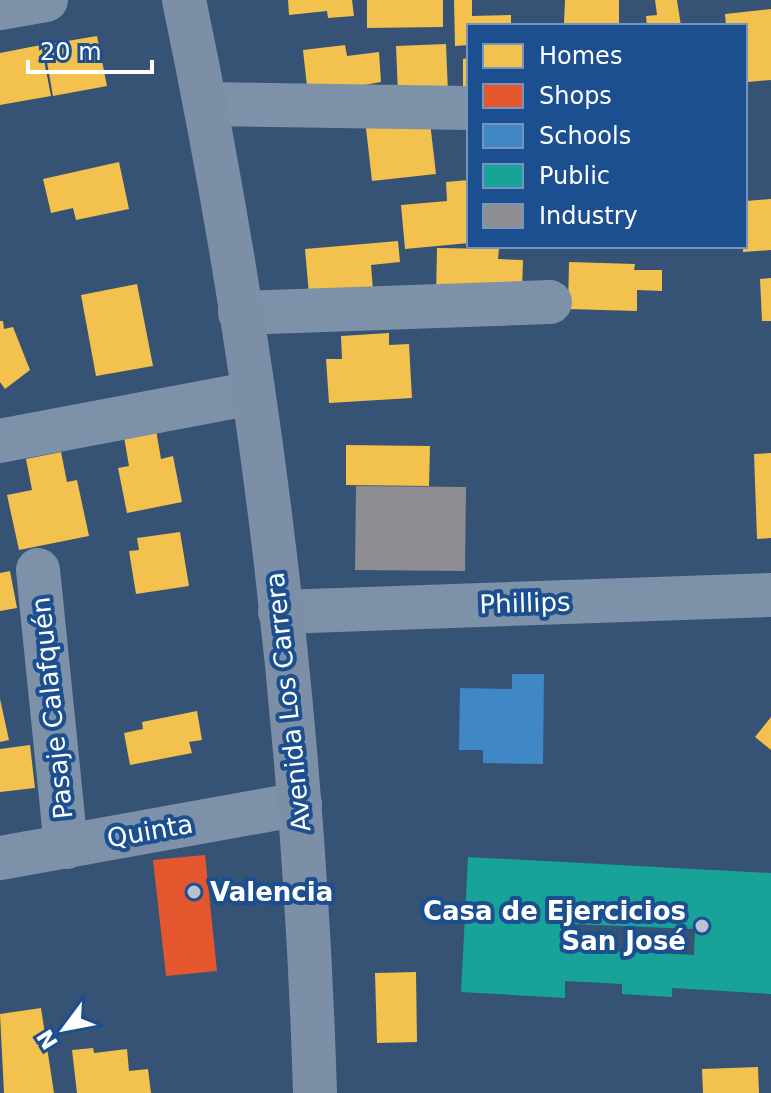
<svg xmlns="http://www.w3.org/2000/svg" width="771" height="1093" font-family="'DejaVu Sans',sans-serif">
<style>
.homes{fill:#f2c14e}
.shops{fill:#e4572e}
.schools{fill:#3f88c5}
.public{fill:#17a398;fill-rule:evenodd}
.industry{fill:#8d8d92}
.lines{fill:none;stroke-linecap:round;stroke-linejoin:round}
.minor{stroke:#7d92a8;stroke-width:44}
.major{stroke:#7d8ea7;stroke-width:44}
.poi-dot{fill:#b9c2ce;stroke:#1b4f8f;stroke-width:3}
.labels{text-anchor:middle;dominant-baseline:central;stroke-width:8;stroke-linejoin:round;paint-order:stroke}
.street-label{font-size:26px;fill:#fff;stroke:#1b4f8f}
.poi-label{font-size:26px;font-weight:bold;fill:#fff;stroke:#1b4f8f;text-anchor:start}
</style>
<rect width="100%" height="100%" fill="#365274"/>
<!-- homes -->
<g class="homes">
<polygon points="288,0 352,0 354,16 328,18 327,11 289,15"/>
<polygon points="367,0 443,0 443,27 367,28"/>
<polygon points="454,0 472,0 472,16 511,15 511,26 469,26 469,45 455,46"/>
<polygon points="565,0 619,0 619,25 564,23"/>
<polygon points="655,0 677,0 681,26 647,26 646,16 657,15"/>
<polygon points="771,9 771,80 748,82 745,26 726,26 725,14"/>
<polygon points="97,36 107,86 53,96 44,45"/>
<polygon points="446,44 448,93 398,94 396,46"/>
<polygon points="41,45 51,96 0,105 0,53"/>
<polygon points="345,45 347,56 379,52 381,82 308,95 303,50"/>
<polygon points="469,58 469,97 463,97 463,59"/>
<polygon points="430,122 436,174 372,181 366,128"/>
<polygon points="119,162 129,209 76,220 73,208 51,213 43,179"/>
<polygon points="469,180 469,243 405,249 401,205 447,201 446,182"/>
<polygon points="771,199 771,250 743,252 745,201"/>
<polygon points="398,241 400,262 371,265 373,290 309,295 305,249"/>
<polygon points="437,248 499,249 498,259 523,260 522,290 436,299"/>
<polygon points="569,262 635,264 634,270 662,270 662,291 637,290 637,311 568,309"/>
<polygon points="771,278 771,321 762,321 760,279"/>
<polygon points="137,284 153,366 96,376 81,295"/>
<polygon points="0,321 3,321 4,329 13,327 30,370 5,389 0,382"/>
<polygon points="389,333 389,345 409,344 412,398 329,403 326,359 342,359 341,336"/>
<polygon points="156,430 161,459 173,456 182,502 127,513 118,468 129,466 124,437"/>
<polygon points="346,445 430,446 429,486 346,485"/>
<polygon points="61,452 67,482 77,480 89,536 19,550 7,495 32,490 26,459"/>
<polygon points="771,453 771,538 757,539 754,454"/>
<polygon points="180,532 189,586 136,594 129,551 139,550 137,538"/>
<polygon points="10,571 17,608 0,611 0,573"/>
<polygon points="0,699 9,740 0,742"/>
<polygon points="197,711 202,740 189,742 192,753 130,765 124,733 143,729 142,722"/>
<polygon points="771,717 771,750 755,737"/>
<polygon points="30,745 35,788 0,792 0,749"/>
<polygon points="416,972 417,1042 377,1043 375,973"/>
<polygon points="41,1008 54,1093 4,1093 0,1014"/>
<polygon points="93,1048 94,1053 127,1049 129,1071 148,1069 151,1093 77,1093 72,1050"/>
<polygon points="758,1067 759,1093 703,1093 702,1069"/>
</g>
<!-- shops -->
<polygon class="shops" points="205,855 217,971 166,976 153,860"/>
<!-- schools -->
<polygon class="schools" points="512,674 544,674 543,764 483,763 483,750 459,750 460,688 512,689"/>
<!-- public -->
<path class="public" d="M 468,857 L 771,873 L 771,994 L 672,988 L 672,997 L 622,994 L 622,984 L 565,981 L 565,998 L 461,992 ZM 570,924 L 695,929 L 694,955 L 569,949 Z"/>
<!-- industry -->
<polygon class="industry" points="356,486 466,487 465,571 355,570"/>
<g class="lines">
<!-- minor -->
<g class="minor">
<polyline points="0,8 46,0"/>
<polyline points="205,104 469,108"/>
<polyline points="240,313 550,302"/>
<polyline points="0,441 253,393"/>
<polyline points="38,570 66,847"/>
<polyline points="280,612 771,595"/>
<polyline points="0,858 300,804"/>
</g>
<!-- major -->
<path class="major" d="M 184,0 C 259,359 304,727 315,1093"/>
</g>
<!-- markers -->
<g class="poi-dot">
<circle cx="194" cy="892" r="8"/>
<circle cx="702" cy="926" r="8"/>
</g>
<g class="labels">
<!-- street labels -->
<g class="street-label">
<text transform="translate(525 603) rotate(-2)">Phillips</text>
<text transform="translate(288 702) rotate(-96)">Avenida Los Carrera</text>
<text transform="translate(52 708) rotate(-96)">Pasaje Calafquén</text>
<text transform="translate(150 831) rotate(-10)">Quinta</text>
</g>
<!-- poi labels -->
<g class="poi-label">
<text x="210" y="892">Valencia</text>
<text x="686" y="911" text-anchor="end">Casa de Ejercicios<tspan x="686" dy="30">San José</tspan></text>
</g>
</g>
<!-- legend -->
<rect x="467" y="24" width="280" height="224" fill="#1b4f8f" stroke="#7695bc" stroke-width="2"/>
<rect x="483" y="44" width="40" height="24" fill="#f2c14e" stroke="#7695bc" stroke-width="2"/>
<text x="539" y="64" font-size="24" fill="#ffffff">Homes</text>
<rect x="483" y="84" width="40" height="24" fill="#e4572e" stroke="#7695bc" stroke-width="2"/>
<text x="539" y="104" font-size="24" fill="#ffffff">Shops</text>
<rect x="483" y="124" width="40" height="24" fill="#3f88c5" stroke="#7695bc" stroke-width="2"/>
<text x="539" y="144" font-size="24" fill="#ffffff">Schools</text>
<rect x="483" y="164" width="40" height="24" fill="#17a398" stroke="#7695bc" stroke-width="2"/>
<text x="539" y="184" font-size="24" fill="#ffffff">Public</text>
<rect x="483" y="204" width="40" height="24" fill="#8d8d92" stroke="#7695bc" stroke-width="2"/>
<text x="539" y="224" font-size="24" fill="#ffffff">Industry</text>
<!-- north arrow -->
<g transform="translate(64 1029) rotate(238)" stroke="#1b4f8f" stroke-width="6" paint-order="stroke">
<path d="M0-6L14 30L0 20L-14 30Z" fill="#ffffff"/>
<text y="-12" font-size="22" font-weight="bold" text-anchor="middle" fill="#ffffff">N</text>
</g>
<!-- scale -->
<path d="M28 60v12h124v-12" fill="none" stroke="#ffffff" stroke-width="4"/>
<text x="40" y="60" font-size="24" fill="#ffffff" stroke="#1b4f8f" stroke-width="6" paint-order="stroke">20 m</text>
</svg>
